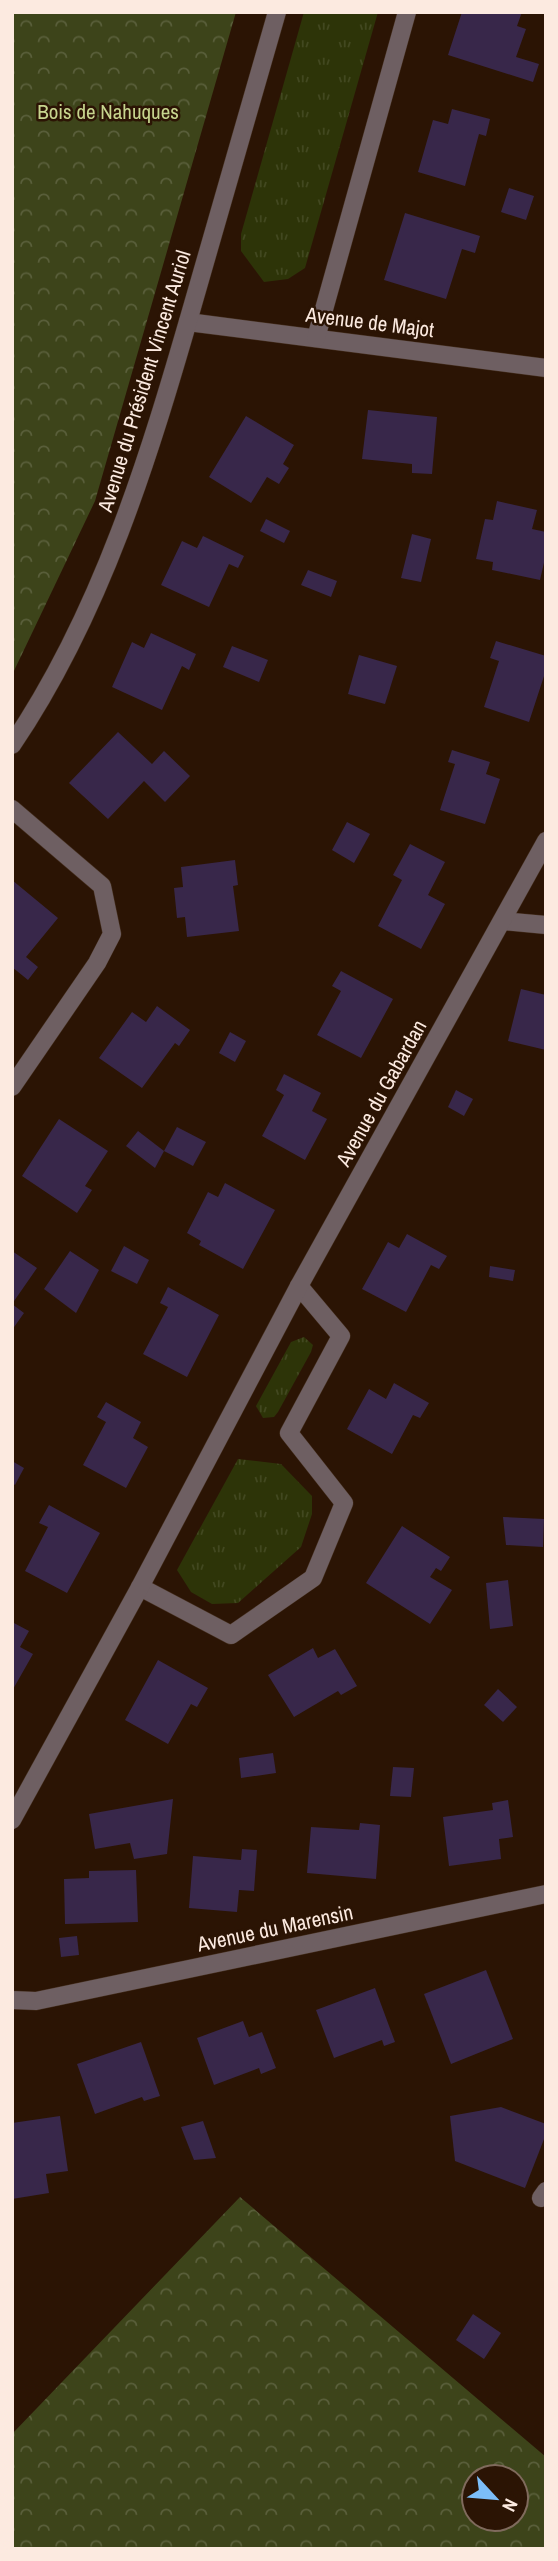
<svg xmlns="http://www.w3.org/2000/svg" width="558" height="2561" font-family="'Archivo Narrow',sans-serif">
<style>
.grass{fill:url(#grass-tufts)}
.forest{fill:url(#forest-crowns);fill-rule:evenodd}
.building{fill:#38274a}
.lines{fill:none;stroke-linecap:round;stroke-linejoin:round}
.minor-casing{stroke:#442e1e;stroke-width:19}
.minor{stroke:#6e5f62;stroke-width:18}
.labels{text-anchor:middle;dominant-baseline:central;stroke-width:5;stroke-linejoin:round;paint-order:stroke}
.park-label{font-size:21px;fill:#c7d58e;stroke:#2b1404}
.street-label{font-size:21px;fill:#fceae0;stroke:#2b1404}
</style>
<defs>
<pattern id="grass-tufts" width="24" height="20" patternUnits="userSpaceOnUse" patternTransform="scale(1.75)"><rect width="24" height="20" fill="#2d3408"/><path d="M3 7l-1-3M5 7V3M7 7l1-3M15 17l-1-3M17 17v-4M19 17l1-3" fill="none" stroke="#424820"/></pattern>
<pattern id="forest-crowns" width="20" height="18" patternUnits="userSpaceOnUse" patternTransform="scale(1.75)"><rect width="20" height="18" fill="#3d441a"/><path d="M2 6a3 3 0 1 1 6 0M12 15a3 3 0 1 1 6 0" fill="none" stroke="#5a5f3b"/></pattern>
</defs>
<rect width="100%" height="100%" fill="#2b1404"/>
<!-- grass -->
<g class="grass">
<polygon points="304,12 378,12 305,268 288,279 264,282 241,251 241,234"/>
<polygon points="304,1337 313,1345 311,1352 278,1412 274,1417 263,1418 256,1406 291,1342"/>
<polygon points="238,1459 281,1464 312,1496 312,1514 301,1547 238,1603 212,1604 191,1592 177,1570"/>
</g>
<!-- forest -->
<g class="forest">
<polygon points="12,12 236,12 95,501 12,675"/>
<path d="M 240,2197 L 546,2457 L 546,2549 L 12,2549 L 12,2434 ZM 474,2477 L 516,2477 L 516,2519 L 474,2519 Z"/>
</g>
<!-- building -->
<g class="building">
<polygon points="462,12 522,12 517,26 526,29 516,57 539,64 533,82 448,55"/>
<polygon points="452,109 490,119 486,136 479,134 465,186 418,172 433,120 448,124"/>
<polygon points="509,188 534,196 526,220 501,212"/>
<polygon points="405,213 480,236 475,253 462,249 446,299 384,280"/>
<polygon points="368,410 437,417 432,474 412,473 412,464 362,459"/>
<polygon points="246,416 294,445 283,464 289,468 279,484 267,477 251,503 209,477"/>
<polygon points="497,501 537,510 532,529 546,532 546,554 540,580 492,570 493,562 476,559 485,519 493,520"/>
<polygon points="266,519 290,531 284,543 260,531"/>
<polygon points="412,534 431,539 421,582 401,578"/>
<polygon points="203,536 244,556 238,568 229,564 209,607 161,585 182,541 197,548"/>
<polygon points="308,570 337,581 331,597 301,585"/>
<polygon points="151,633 196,654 189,670 182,666 162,710 112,687 132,642 144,648"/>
<polygon points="496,641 546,656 546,670 529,722 484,707 499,661 490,658"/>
<polygon points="232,646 268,660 259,682 223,667"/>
<polygon points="359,655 397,666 385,704 348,694"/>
<polygon points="118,732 152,764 164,751 190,776 165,802 144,781 108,819 69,783"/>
<polygon points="452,750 490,762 486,774 500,779 485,824 440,810 455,764 448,762"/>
<polygon points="347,822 370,834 354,863 332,850"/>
<polygon points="410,844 445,862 428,895 445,904 421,949 378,926 402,880 393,875"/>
<polygon points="235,860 238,885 233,886 239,931 187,937 185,917 177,918 174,888 183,887 181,867"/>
<polygon points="12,880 58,918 26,957 38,967 28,980 12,967"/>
<polygon points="341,971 393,999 361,1058 317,1035 341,991 332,986"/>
<polygon points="521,989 546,995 546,1050 508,1041"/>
<polygon points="157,1006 190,1030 179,1046 175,1043 142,1088 99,1058 132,1012 146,1022"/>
<polygon points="230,1032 246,1041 235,1062 219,1053"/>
<polygon points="284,1074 321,1093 312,1111 327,1119 305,1160 262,1136 284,1095 276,1090"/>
<polygon points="456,1090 473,1099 464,1116 448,1107"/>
<polygon points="59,1119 108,1151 85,1186 92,1190 77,1213 22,1176"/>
<polygon points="177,1127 206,1142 193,1166 164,1151"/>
<polygon points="138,1131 164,1151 155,1168 126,1146"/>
<polygon points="225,1183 275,1210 243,1269 199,1245 201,1241 187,1233 208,1192 218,1197"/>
<polygon points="407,1234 447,1256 439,1269 431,1265 406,1312 362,1289 388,1242 399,1248"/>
<polygon points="124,1246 149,1260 137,1284 111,1271"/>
<polygon points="12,1251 37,1268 12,1304 24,1313 12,1330"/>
<polygon points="70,1251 99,1270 76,1313 44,1289"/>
<polygon points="490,1266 515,1270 513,1281 489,1277"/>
<polygon points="168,1287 219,1315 187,1377 143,1354 168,1307 160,1303"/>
<polygon points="394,1383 429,1403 420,1418 413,1415 392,1454 347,1429 369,1389 386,1399"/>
<polygon points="106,1402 141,1422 133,1438 148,1447 126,1488 83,1465 106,1422 97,1417"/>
<polygon points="12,1461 24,1468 15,1485 12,1483"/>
<polygon points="49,1505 100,1533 67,1593 25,1571 48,1527 39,1523"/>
<polygon points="503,1517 544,1519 543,1547 506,1545"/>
<polygon points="402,1526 450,1557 441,1571 436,1568 430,1577 452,1590 430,1624 366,1583"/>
<polygon points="508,1580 513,1626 490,1629 486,1583"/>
<polygon points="12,1622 29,1631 20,1647 33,1654 12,1691"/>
<polygon points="313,1648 318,1658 335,1649 357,1686 341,1695 338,1691 294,1717 268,1675"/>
<polygon points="158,1660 208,1688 197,1707 191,1704 168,1744 125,1720"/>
<polygon points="498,1689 517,1707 503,1722 484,1705"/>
<polygon points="273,1753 276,1773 241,1778 239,1758"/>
<polygon points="393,1767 414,1768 411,1797 390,1796"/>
<polygon points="173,1799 167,1854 134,1859 130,1843 95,1849 89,1814"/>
<polygon points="508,1800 513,1837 499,1839 501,1859 449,1866 443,1817 493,1810 492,1803"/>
<polygon points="360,1823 380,1825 376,1879 307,1873 311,1827 359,1830"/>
<polygon points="242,1849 257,1850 254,1891 239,1890 237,1912 189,1908 193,1856 241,1860"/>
<polygon points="136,1870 138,1922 65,1924 64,1879 89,1878 89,1871"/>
<polygon points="77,1936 79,1955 61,1957 59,1938"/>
<polygon points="486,1970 513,2039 451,2064 424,1994"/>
<polygon points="375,1988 395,2042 384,2046 382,2040 334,2058 316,2010"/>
<polygon points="243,2021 249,2037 262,2032 276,2068 261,2074 259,2068 214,2085 197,2038"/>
<polygon points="141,2042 160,2096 144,2101 142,2097 95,2114 77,2064"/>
<polygon points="501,2107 546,2124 546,2134 525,2188 455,2161 450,2116"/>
<polygon points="60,2116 68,2171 46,2174 49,2193 12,2199 12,2123"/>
<polygon points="203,2121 216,2158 194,2160 181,2127"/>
<polygon points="473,2314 501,2333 484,2359 456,2340"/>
</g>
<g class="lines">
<!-- minor casing -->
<g class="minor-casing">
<g id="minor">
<polyline points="188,322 546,368"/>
<polyline points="316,338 407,12"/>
<path d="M 12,745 C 102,612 149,457 193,304 C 221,207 249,109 277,12"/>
<polyline points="12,809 102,886 112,934 97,963 12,1087"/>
<polyline points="503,921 546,925"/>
<polyline points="140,1587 231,1635 313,1578 344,1503 289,1433 341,1336 299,1286"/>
<polyline points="12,1820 140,1587 299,1286 546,841"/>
<polyline points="12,2000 36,2001 546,1894"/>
<polyline points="541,2198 546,2191"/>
</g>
</g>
<!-- minor -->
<use href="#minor" class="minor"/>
</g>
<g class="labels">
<!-- park labels -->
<g class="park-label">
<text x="108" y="111">Bois de Nahuques</text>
</g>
<!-- street labels -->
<g class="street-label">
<text transform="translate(370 322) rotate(7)">Avenue de Majot</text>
<text transform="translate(144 381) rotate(-73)">Avenue du Président Vincent Auriol</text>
<text transform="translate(381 1093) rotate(-61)">Avenue du Gabardan</text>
<text transform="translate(275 1928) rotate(-12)">Avenue du Marensin</text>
</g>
</g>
<!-- border -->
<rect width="558" height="2561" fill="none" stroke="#fceae0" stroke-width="28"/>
<!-- north arrow -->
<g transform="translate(495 2498) rotate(116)"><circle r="33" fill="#2b1404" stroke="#7f6a5c" stroke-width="2"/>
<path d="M0-5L12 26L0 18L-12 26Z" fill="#7cbef9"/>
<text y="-10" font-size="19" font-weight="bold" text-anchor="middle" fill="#fceae0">N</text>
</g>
</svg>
